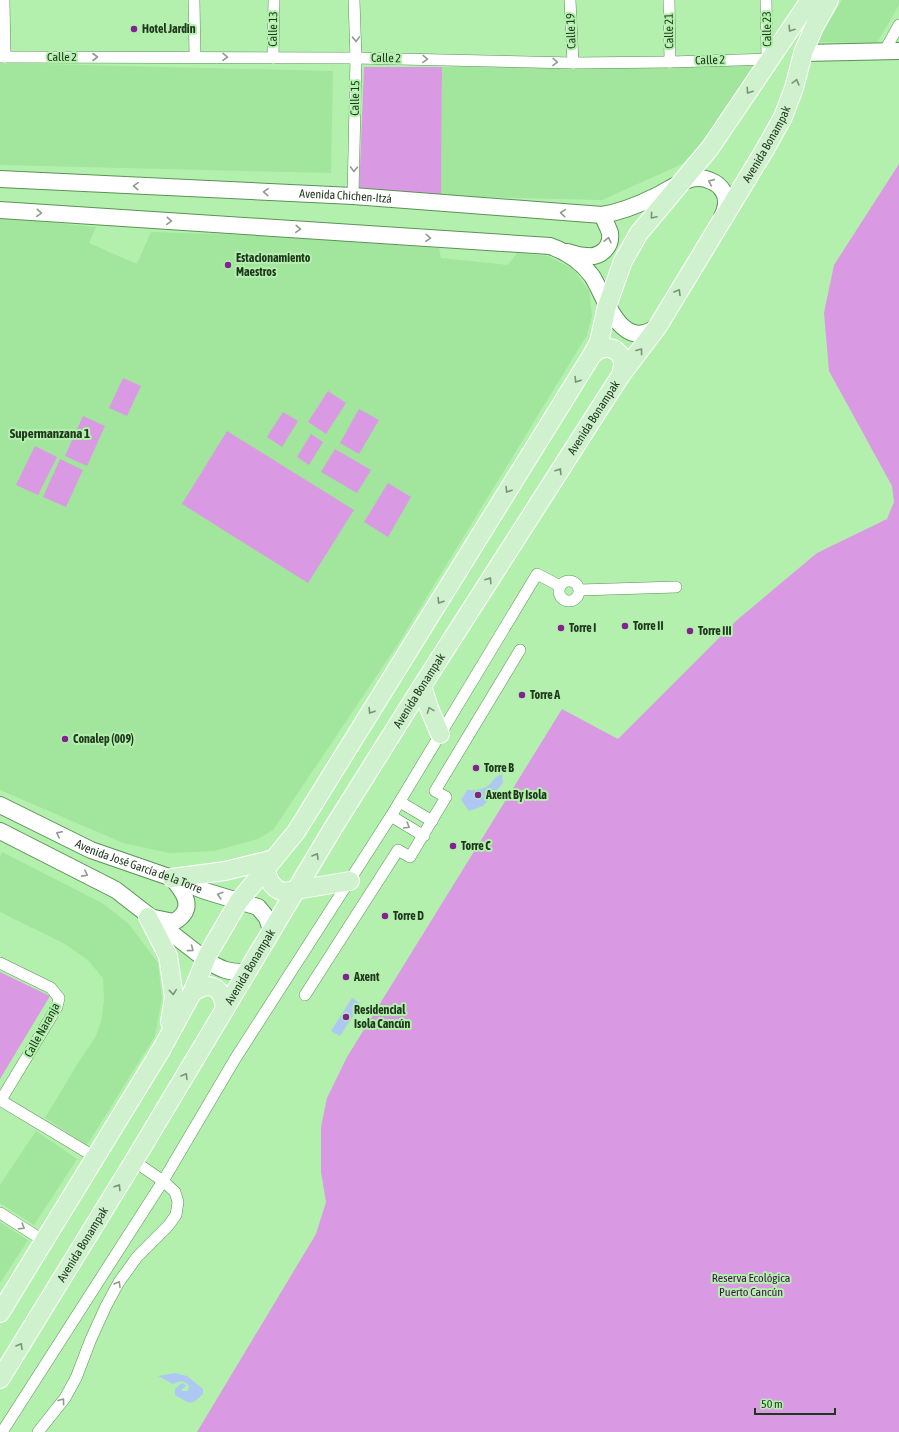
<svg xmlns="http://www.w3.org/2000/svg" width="899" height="1432" font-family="'Asap Condensed',sans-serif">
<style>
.built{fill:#a2e59c}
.green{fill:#da9ae3}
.water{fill:#afc7f3}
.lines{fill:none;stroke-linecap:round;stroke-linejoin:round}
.street-casing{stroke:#5a9355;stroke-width:12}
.secondary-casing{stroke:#5a9355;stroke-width:18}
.primary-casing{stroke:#fff;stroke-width:20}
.street{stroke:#fff;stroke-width:11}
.secondary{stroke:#fff;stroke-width:16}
.primary{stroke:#d0f1cd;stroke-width:18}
.oneway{stroke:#789475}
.oneway2{stroke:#8f9b8e}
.poi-dot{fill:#81228e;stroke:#b3f0ad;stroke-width:1.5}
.labels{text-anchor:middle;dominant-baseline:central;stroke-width:4;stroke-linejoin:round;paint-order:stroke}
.poi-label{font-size:12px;font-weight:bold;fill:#1f371d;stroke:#b3f0ad;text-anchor:start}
.street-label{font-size:12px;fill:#1f371d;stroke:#b3f0ad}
.park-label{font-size:12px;fill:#460d4e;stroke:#b3f0ad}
.neighbourhood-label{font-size:13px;font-weight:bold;fill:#1f371d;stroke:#b3f0ad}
</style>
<rect width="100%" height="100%" fill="#b3f0ad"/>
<!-- built -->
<g class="built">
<polygon points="842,0 899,0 899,5 877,43 817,42"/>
<polygon points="0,63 333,71 331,173 0,165"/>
<polygon points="755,64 707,139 682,164 602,200 441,196 442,67 680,67"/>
<polygon points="0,218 96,227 89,243 137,264 151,232 246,235 439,248 441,258 508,265 517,253 548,256 573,269 589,291 592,316 587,335 398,644 273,830 258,839 214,851 170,853 123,843 0,790"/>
<polygon points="2,852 102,903 128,923 158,963 162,998 155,1036 87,1145 45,1118 80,1060 95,1038 101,1022 104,1001 103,978 88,960 65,944 0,912 0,857"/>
<polygon points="36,1131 77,1159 34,1225 0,1203 0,1185"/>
<polygon points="0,1222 28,1240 0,1283"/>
</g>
<!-- green -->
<g class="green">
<polygon points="364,67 442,67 441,196 359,192"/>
<polygon points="899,164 899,1432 197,1432 316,1234 326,1202 321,1172 321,1127 327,1098 347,1057 562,709 618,739 737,620 817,553 887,519 894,502 892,486 829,371 824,313 834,265"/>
<polygon points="123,378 141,386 127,416 109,408"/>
<polygon points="328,391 346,403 326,434 308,422"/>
<polygon points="359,409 379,420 359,454 340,443"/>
<polygon points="283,412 298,421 282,447 267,437"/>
<polygon points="83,416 105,426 87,466 65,456"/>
<polygon points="227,431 354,510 308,583 182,504"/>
<polygon points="311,434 323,442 309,465 297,457"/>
<polygon points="35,446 57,457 38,495 16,485"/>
<polygon points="335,449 371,470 357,493 321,472"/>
<polygon points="60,459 83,470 66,507 43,497"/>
<polygon points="388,483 411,497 388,537 364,522"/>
<polygon points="0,972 50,996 0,1079"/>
</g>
<!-- water -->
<g class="water">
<path d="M 502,774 L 503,783 L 483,806 L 469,811 L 461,800 L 467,790 C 475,790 484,790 490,784 C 495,779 494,777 502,774 Z"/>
<polygon points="352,998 361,1004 340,1036 331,1031"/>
<path d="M 175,1373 L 187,1376 L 203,1389 L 203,1394 C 191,1407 189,1403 175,1395 L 175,1389 L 182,1383 L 186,1385 L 185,1387 L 182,1389 L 182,1391 L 188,1391 L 189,1386 C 184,1380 180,1381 173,1384 L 158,1376 Z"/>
</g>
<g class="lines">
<!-- street casing -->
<g class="street-casing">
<g id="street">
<polyline points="4,0 5,57"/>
<polyline points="194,0 195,57"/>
<polyline points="570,0 573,63"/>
<polyline points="669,0 670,62"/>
<polyline points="766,0 767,59"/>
<polyline points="884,52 899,25"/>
<polyline points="0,57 356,58 573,63 670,62 771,59"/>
<polyline points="273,58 274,0"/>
<polyline points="353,196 356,58 354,0"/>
<circle cx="569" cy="591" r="10"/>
<polyline points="580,590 676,587"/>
<polyline points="400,802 432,821"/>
<polyline points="391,816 424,836"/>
<polyline points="0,963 51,988 59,998 57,1007 1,1100"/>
<polyline points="305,995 398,850 410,857 446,797 435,791 520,650"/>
<polyline points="0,1100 95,1157"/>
<polyline points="0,1213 44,1241"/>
<polyline points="2,1432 163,1181 235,1059 391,816 537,574 560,586"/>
<polyline points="38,1432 65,1398 76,1378 91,1339 106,1306 119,1282 137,1257 168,1226 176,1215 178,1202 175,1192 163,1181 134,1161"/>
</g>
</g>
<!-- secondary casing -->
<g class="secondary-casing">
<g id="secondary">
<polyline points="803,53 899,51"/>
<path id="s1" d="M 0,179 L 353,196 L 602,215 C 620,212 638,205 654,197 C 672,189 691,171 711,181 C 716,183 720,186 723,191 C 728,199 726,209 722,217"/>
<path d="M 0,210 L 550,246 C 567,252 581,261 592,276 C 606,298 621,354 658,326"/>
<path d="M 568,252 C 574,254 581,256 587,256 C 600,258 612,247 610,233 C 608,227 605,221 602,215"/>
<path id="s2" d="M 0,805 L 91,850 L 172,878 L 205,891 L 258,907 L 267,918 L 271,930"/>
<path d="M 0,831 L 116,890 L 206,960 C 222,970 227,972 246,972"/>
<path d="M 154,918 L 174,922 C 196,909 185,893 172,878"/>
</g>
</g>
<!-- primary casing -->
<g class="primary-casing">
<g id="primary">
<path d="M 592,355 C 601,345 617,345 622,359 C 624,364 622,370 621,375"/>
<polyline points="422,686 429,708 440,734"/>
<path d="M 266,869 C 268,880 272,889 284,892 L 350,881"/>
<polyline points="172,878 225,871 274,859"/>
<polyline points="148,917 168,956 174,997 170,1022"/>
<path d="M 192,993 C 211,979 223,988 225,1009"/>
<polyline points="0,1313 161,1050 192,993 208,954 239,901 296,832 592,355 599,342 607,306 623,261 639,233 710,148 810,0"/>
<path id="s3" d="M 0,1379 L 134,1161 L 333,828 L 422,686 L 601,406 L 621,375 L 658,326 L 764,151 L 783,117 L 794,88 L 803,53 L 815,25 L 829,0"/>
</g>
</g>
<!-- street -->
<use href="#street" class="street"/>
<!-- secondary -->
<use href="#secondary" class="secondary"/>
<!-- primary -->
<use href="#primary" class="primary"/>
</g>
<!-- one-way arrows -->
<defs><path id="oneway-chevron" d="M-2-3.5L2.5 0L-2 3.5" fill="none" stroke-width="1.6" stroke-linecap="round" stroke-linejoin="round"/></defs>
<g class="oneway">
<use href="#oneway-chevron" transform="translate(791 29) rotate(123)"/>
<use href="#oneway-chevron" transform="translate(796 82) rotate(-75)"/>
<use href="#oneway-chevron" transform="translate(749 91) rotate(124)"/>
<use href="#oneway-chevron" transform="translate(653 216) rotate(130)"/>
<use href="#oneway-chevron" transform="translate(678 292) rotate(-59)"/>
<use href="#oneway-chevron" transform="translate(640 351) rotate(-53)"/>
<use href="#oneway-chevron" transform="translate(577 380) rotate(122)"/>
<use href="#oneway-chevron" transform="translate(559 471) rotate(-58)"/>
<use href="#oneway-chevron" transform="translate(508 490) rotate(122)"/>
<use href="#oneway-chevron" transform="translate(489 580) rotate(-57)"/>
<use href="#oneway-chevron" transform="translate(440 601) rotate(122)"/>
<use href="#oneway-chevron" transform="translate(430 710) rotate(-111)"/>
<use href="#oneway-chevron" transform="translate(371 711) rotate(122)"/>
<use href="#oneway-chevron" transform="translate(316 856) rotate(-60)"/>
<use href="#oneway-chevron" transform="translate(173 992) rotate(84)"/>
<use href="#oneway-chevron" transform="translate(185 1076) rotate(-59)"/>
<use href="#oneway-chevron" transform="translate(118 1187) rotate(-58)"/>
<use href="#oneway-chevron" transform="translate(20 1346) rotate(-59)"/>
</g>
<g class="oneway2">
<use href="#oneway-chevron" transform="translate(356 39) rotate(88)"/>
<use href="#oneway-chevron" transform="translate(95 57)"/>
<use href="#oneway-chevron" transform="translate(225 57) rotate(1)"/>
<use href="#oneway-chevron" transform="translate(425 59) rotate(1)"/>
<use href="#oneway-chevron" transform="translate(555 62) rotate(1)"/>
<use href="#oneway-chevron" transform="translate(354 169) rotate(91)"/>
<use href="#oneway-chevron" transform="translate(711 182) rotate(-156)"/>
<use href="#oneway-chevron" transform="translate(136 186) rotate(-177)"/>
<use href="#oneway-chevron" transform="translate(266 192) rotate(-177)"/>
<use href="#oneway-chevron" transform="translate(39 213) rotate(4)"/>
<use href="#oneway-chevron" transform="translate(563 213) rotate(-175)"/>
<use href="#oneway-chevron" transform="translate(169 221) rotate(4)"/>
<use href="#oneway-chevron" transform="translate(298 229) rotate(4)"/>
<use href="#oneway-chevron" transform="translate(428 238) rotate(4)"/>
<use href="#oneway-chevron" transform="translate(608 240) rotate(-77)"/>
<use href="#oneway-chevron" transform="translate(407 826) rotate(31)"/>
<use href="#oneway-chevron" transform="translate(59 834) rotate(-154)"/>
<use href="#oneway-chevron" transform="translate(85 874) rotate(28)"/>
<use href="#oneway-chevron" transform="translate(220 895) rotate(-163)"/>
<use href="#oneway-chevron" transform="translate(191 949) rotate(37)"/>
<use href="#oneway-chevron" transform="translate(22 1227) rotate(32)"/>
<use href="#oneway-chevron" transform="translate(118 1284) rotate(-60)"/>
<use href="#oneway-chevron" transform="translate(62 1401) rotate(-53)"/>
</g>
<!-- markers -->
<g class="poi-dot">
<circle cx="134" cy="29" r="4"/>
<circle cx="228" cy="265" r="4"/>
<circle cx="625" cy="626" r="4"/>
<circle cx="561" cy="628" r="4"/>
<circle cx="690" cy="631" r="4"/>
<circle cx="522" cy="695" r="4"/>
<circle cx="65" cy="739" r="4"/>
<circle cx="476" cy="768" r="4"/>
<circle cx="478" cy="795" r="4"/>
<circle cx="453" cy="846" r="4"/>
<circle cx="385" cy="916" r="4"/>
<circle cx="346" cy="977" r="4"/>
<circle cx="346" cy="1017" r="4"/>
</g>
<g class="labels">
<!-- poi labels -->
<g class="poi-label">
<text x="142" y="29">Hotel Jardin</text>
<text x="236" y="258">Estacionamiento<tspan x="236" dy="14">Maestros</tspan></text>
<text x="633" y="626">Torre II</text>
<text x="569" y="628">Torre I</text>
<text x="698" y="631">Torre III</text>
<text x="530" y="695">Torre A</text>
<text x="73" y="739">Conalep (009)</text>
<text x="484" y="768">Torre B</text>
<text x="486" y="795">Axent By Isola</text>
<text x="461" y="846">Torre C</text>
<text x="393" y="916">Torre D</text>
<text x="354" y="977">Axent</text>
<text x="354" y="1010">Residencial<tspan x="354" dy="14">Isola Cancún</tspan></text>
</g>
<!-- street labels -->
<g class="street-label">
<text transform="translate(273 29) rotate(-89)">Calle 13</text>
<text transform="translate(767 29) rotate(-91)">Calle 23</text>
<text transform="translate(571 31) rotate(-92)">Calle 19</text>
<text transform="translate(669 31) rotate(-91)">Calle 21</text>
<text x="62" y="57">Calle 2</text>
<text transform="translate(386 58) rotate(1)">Calle 2</text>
<text transform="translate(710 60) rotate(-2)">Calle 2</text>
<text transform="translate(355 98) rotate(-89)">Calle 15</text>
<text stroke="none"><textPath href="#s3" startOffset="1454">Avenida Bonampak</textPath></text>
<text stroke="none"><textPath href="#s1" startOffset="346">Avenida Chichen-Itzá</textPath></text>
<text stroke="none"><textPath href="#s3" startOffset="1130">Avenida Bonampak</textPath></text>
<text stroke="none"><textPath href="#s3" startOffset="806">Avenida Bonampak</textPath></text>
<text stroke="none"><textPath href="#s2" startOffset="152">Avenida José García de la Torre</textPath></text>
<text stroke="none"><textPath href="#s3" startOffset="482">Avenida Bonampak</textPath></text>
<text transform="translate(42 1030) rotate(-61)">Calle Naranja</text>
<text stroke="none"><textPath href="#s3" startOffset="158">Avenida Bonampak</textPath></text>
</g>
<!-- park labels -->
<g class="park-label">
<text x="751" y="1278">Reserva Ecológica<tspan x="751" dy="14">Puerto Cancún</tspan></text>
</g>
<!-- neighbourhood labels -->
<g class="neighbourhood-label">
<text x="50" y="433">Supermanzana 1</text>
</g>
</g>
<!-- scale -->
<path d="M755 1408v6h80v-6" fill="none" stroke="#1f371d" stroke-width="2"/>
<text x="761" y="1408" font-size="12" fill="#1f371d" stroke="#b3f0ad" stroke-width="3" paint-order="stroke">50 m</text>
</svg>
